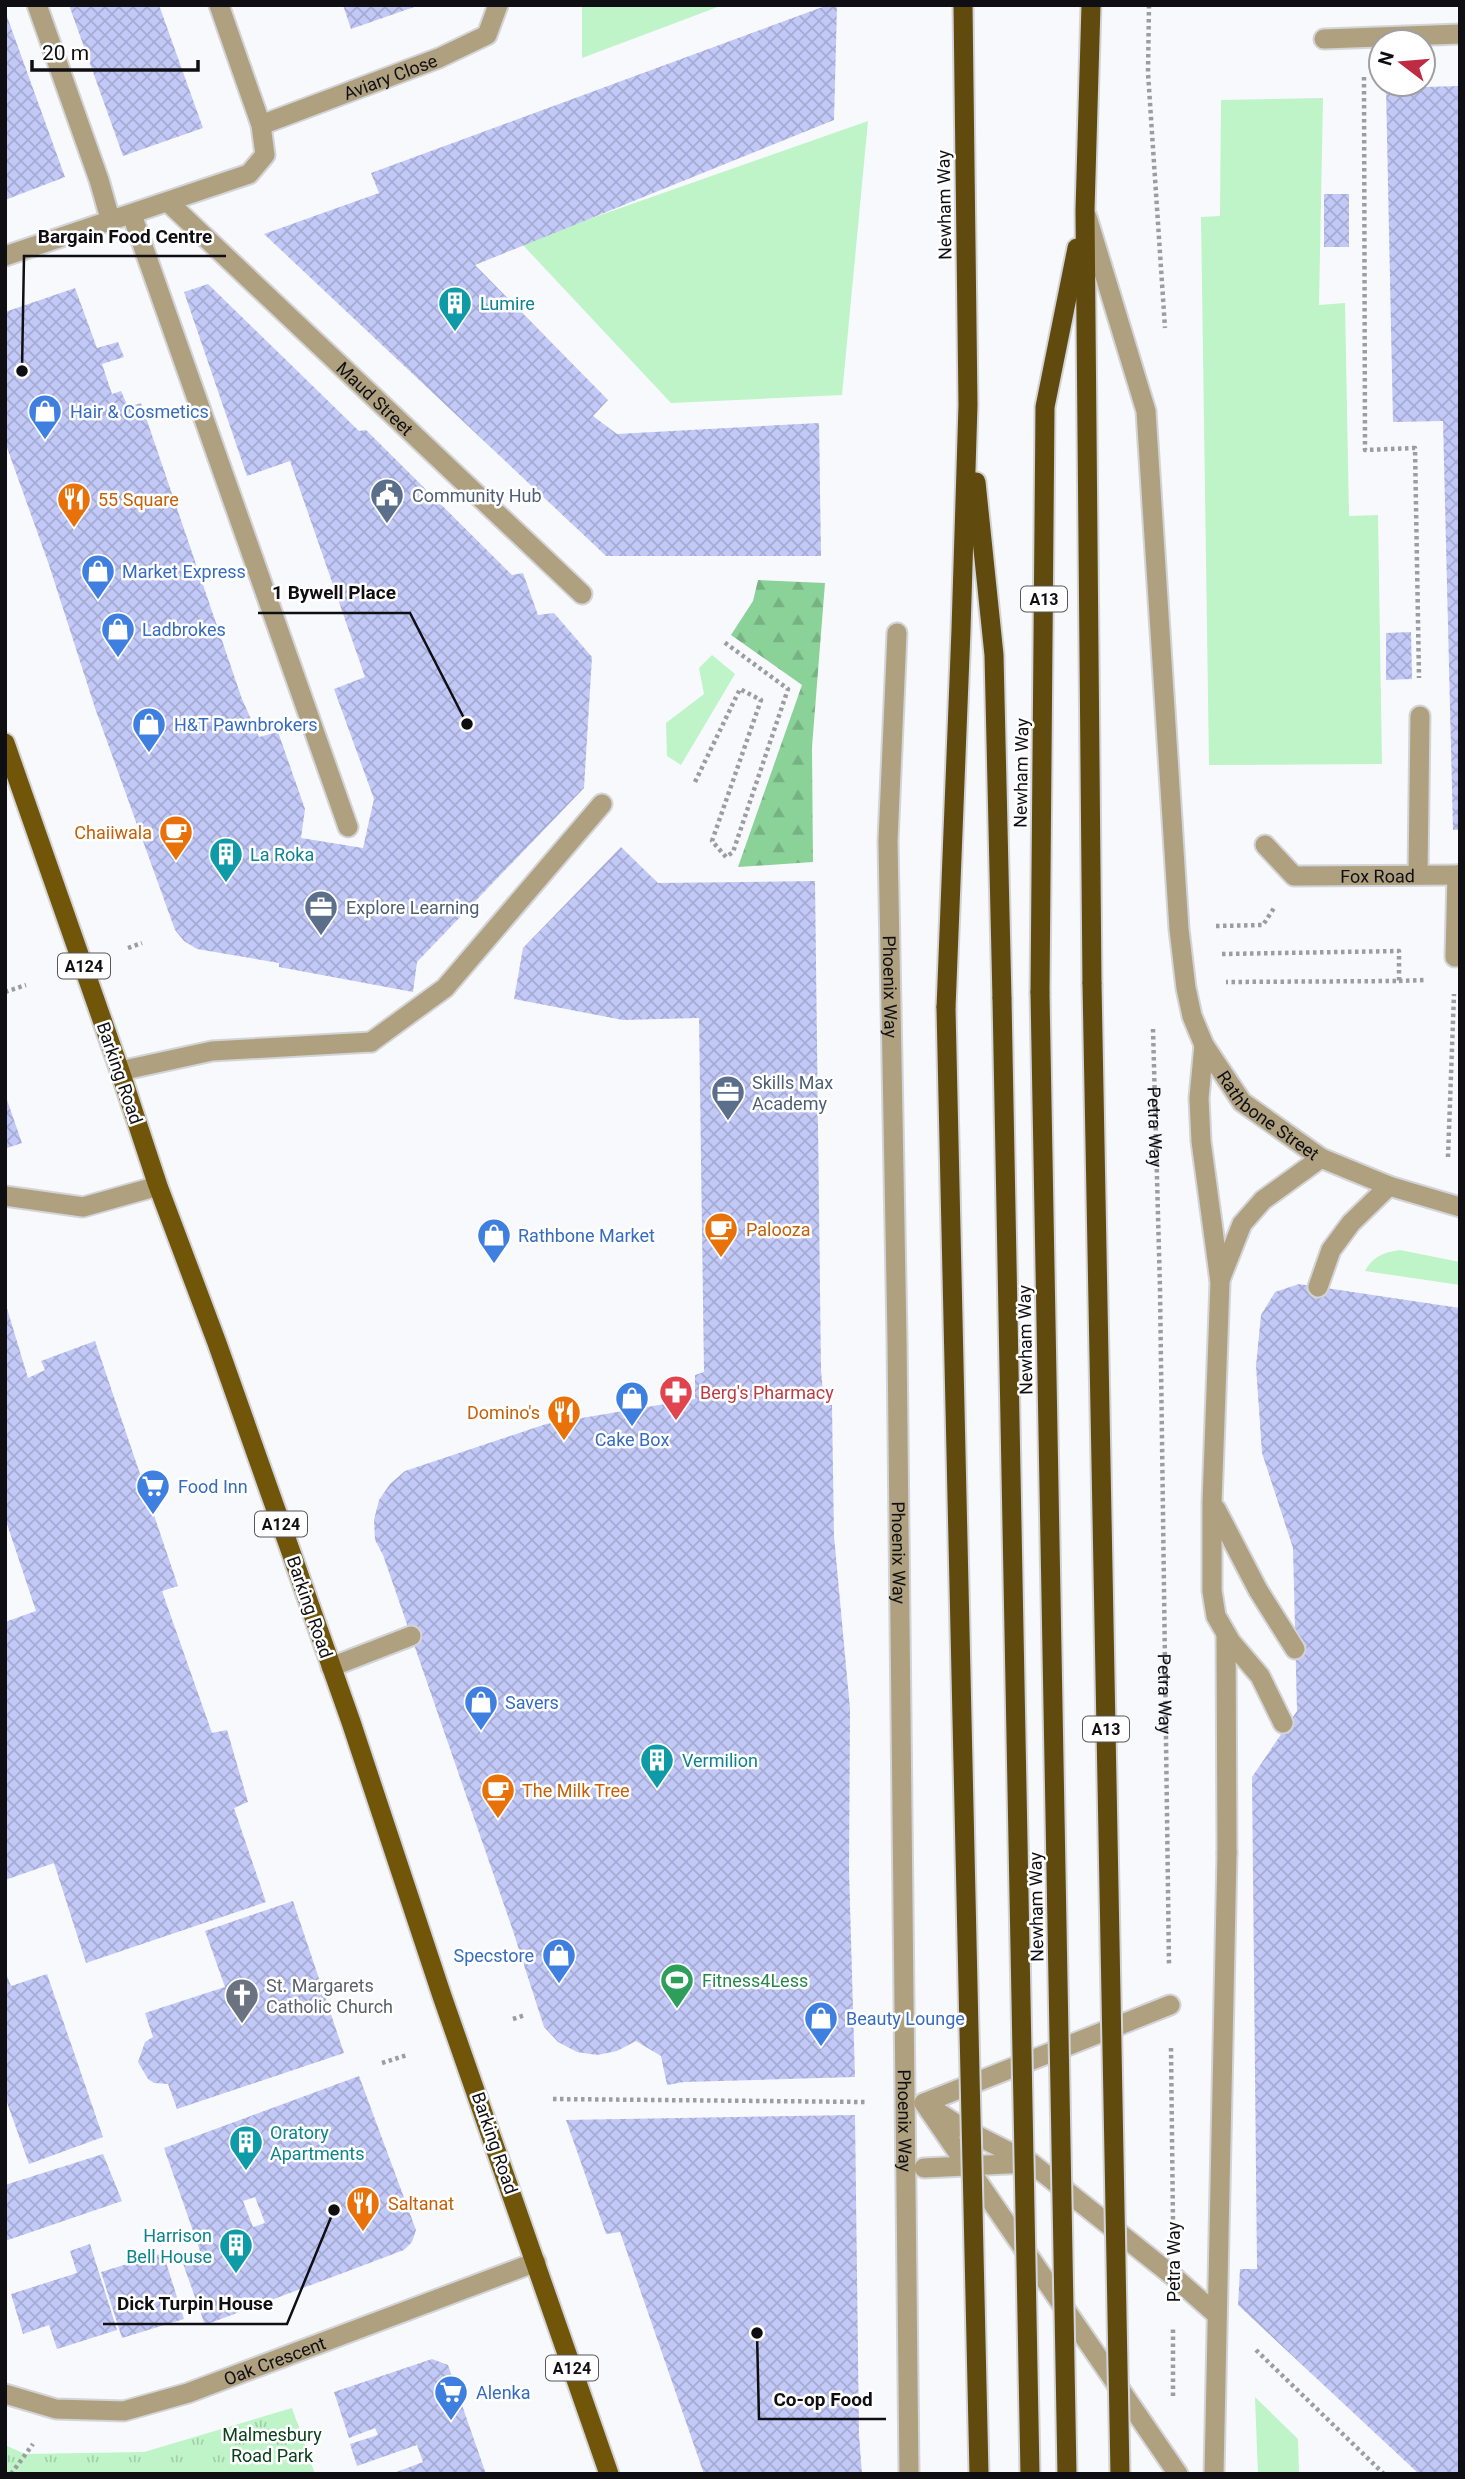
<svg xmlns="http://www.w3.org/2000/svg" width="1465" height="2479" font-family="Roboto,sans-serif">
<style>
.green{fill:#bef4c7}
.forest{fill:url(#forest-firs)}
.park{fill:url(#park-tufts)}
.building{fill:url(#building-cross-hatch);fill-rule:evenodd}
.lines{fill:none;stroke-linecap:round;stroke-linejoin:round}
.service-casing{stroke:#d3d4d8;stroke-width:23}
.pedestrian-casing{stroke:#d3d4d8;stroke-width:23}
.minor-casing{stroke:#d3d4d8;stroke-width:23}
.tertiary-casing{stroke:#d3d4d8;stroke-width:23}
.primary-casing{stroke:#d3d4d8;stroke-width:23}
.trunk-casing{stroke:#d3d4d8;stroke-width:23}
.path{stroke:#9d9da1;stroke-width:4.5;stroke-dasharray:3.5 3.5;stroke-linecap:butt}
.service{stroke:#afa07f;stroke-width:19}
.pedestrian{stroke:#afa07f;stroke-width:19}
.minor{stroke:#afa07f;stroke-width:19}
.tertiary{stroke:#afa07f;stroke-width:19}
.primary{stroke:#71560a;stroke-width:19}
.trunk{stroke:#614a0e;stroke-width:19}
.trunk-bridge-casing{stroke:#d3d4d8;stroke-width:23;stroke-linecap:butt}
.trunk-bridge{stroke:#614a0e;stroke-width:19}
.labels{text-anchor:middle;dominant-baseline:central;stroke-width:5;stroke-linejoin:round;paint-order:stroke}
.shield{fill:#fff;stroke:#57575a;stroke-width:2}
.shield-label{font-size:16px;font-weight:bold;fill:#0f0f13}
.street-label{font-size:18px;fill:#0f0f13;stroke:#fff}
.culture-label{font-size:18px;fill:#0d838f;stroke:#fff;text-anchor:start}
.shop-label{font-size:18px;fill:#366cbe;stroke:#fff;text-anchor:start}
.service-label{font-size:18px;fill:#4e5e75;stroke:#fff;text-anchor:start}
.food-label{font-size:18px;fill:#c56008;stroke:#fff;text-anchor:start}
.health-label{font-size:18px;fill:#be3a42;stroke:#fff;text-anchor:start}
.leisure-label{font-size:18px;fill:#27864d;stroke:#fff;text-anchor:start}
.worship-label{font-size:18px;fill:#5b616d;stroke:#fff;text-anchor:start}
.park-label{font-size:18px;fill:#0b401c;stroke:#fff}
.leader{fill:none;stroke:#0f0f13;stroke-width:2.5}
.callout-dot{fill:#0f0f13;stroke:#fff;stroke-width:2.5}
.callout-label{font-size:19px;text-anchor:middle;font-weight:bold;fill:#0f0f13;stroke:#fff;stroke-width:5;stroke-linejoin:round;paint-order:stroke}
</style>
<defs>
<pattern id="forest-firs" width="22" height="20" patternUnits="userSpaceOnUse" patternTransform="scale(1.75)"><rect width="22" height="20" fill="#8bd298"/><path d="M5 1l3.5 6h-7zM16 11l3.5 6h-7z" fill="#77b382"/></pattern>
<pattern id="park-tufts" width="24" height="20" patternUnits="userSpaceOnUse" patternTransform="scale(1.75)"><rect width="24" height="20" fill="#bef4c7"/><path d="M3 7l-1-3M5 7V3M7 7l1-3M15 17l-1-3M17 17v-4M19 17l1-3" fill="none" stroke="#a2d0aa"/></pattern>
<pattern id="building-cross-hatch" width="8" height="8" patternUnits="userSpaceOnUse" patternTransform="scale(1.75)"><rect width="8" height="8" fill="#c3c9f7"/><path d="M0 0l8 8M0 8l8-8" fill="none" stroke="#a6abd3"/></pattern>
</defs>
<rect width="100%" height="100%" fill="#f8f9fd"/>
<!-- green -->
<g class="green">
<polygon points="582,5 723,5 582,58"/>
<polygon points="1323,98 1319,305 1345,303 1349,516 1378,515 1382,764 1209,765 1201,217 1220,216 1221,100"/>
<polygon points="868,121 842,395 671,403 521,243"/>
<polygon points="712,655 735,674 681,765 667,756 666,723 704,694 699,668"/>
<path d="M 1400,1250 L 1460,1262 L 1460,1285 L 1365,1271 C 1372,1257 1384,1252 1400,1250 Z"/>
<polygon points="1255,2397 1298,2439 1299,2474 1258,2474"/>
</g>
<!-- forest -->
<polygon class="forest" points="758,580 825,583 812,747 813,862 738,867 802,685 731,635 753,601"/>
<!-- park -->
<polygon class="park" points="292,2408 315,2474 5,2474 5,2445 25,2454 144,2452"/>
<!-- building -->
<g class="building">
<polygon points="69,5 159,5 203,128 123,156"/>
<polygon points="343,5 417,5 417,6 351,29"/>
<polygon points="828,5 837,5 834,120 475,265 608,400 593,416 617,434 819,423 821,556 606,556 264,234 379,193 371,173"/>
<polygon points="5,11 65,177 5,200"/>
<polygon points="1460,86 1460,830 1453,830 1443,421 1393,422 1386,88"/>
<rect x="1324" y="194" width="25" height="53"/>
<polygon points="208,284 359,431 366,430 512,575 523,573 538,615 554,613 592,657 584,788 417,962 413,992 279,967 279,963 197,949 184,941 175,930 95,708 49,565 5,442 5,312 75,288 97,348 118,342 124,357 102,364 112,394 121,391 128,407 141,403 242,699 259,737 278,732 305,809 301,838 363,848 374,799 334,689 365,677 290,461 247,476 184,292"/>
<polygon points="1411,632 1412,679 1386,680 1386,633"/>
<polygon points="621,847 658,883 815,881 821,1370 824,1405 832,1405 834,1536 850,1709 849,1871 855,2077 684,2082 667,2085 661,2056 636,2041 617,2051 597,2055 577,2052 558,2042 544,2027 512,1928 383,1555 375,1540 374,1520 379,1500 390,1484 405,1471 546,1424 695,1399 695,1375 704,1372 699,1018 623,1020 514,999 523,948"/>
<polygon points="6,1097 22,1143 7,1148 5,1147"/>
<polygon points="1299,1284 1460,1308 1460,2474 1419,2474 1238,2305 1240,2269 1257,2269 1252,1777 1297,1711 1293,1548 1262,1453 1256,1366 1261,1315 1275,1292"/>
<polygon points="6,1305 28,1378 45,1370 41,1361 95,1341 178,1586 162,1591 212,1733 227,1730 248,1802 234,1808 266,1902 86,1963 54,1863 5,1880 5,1622 36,1611 5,1518"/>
<polygon points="293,1901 344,2053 177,2109 168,2084 154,2083 148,2079 138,2062 145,2042 153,2037 145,2013 225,1987 205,1931"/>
<polygon points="5,1971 11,1986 47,1974 103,2137 29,2164 5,2097"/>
<path d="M 359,2076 L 416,2230 L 412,2242 L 404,2250 L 205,2325 L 181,2258 L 200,2251 L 164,2148 ZM 255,2197 L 265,2223 L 253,2227 L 243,2201 Z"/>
<polygon points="855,2115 859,2435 862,2474 704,2474 620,2232 606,2234 566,2120"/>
<polygon points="103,2154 122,2201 5,2241 5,2185"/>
<polygon points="90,2244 117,2330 57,2349 49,2325 23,2334 11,2294 77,2273 70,2251"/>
<polygon points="163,2253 184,2319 122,2338 101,2272"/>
<polygon points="432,2359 448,2365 486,2474 391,2474 423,2462 417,2445 357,2466 350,2444 378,2435 375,2428 349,2438 334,2392"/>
</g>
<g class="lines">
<!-- service casing -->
<g class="service-casing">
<g id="service">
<polyline points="37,5 99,180 111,222"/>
<polyline points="132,215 348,827"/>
<path id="s2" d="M 897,633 L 888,841 L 897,1339 L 909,2474"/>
<polyline points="1418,874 1420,716"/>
<polyline points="1204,1045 1199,1098 1201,1141 1220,1282 1212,1502 1212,1591 1216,1616 1231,1642 1260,1676 1283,1723"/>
<polyline points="120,1071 212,1051 371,1042"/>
<polyline points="1220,1280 1242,1224 1263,1200 1321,1158"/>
<polyline points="1318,1287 1331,1250 1351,1223 1389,1186"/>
<polyline points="1216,1509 1258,1590 1295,1649"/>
<polyline points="1226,1634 1227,1853"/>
<polyline points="331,1667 411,1636"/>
</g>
</g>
<!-- pedestrian casing -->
<g class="pedestrian-casing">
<g id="pedestrian">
<path id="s3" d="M 169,203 L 582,594"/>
<polyline points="371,1042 445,988 602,804"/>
<polyline points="924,2103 1178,2474"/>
<polyline points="924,2103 1170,2005"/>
<polyline points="933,2109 964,2129 1031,2163 1173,2276 1217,2315"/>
<polyline points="924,2168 1028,2163"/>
<polyline points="1214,2474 1227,1853"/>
</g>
</g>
<!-- minor casing -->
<g class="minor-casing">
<g id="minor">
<polyline points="1324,39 1460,34"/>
<path id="s4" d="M 261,125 L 439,58 L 487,35 L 498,5"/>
<polyline points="5,256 249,174 265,155 261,125 219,5"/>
<path id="s5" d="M 1265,845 L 1294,876 L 1460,875"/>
<polyline points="1455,957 1457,875"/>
<polyline points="5,1196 83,1207 158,1186"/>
<path id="s6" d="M 5,2394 L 56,2409 L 124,2411 L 188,2393 L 536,2262"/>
</g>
</g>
<!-- tertiary casing -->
<g class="tertiary-casing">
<g id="tertiary">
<path id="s7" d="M 1087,217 L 1146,411 L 1179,929 L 1186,988 L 1192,1016 L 1204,1045 L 1242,1102 L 1321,1158 L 1389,1186 L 1460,1207"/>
</g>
</g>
<!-- primary casing -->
<g class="primary-casing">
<polyline id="primary" points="5,743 120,1071 158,1186 217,1343 351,1722 442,1996 609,2474"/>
</g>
<!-- trunk casing -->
<g class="trunk-casing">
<g id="trunk">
<polyline points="1091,5 1085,210 1092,984"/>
<polyline points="976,482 994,655 1002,999"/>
<polyline points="1040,993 1045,407 1077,248"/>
<polyline points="946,1008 961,630 968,405 963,5"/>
</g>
</g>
<!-- path -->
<g class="path">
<polyline points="1149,5 1148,73 1165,328"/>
<polyline points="1364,77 1365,450 1415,448 1419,678"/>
<polyline points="695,782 740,689 761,700 712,841 726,857 733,852 788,689 724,642"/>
<polyline points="1216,926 1263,925 1274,908"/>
<polyline points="128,948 142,943"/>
<polyline points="1222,954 1399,951 1399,981 1226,982"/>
<polyline points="1399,981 1424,980"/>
<polyline points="5,992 26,985"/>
<path id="s1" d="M 1153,1029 L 1160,1289 L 1169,1965"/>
<polyline points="1448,1157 1454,994"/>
<polyline points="513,2019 525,2015"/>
<polyline points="1171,2048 1173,2224"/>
<polyline points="382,2063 407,2055"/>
<polyline points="553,2099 867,2102"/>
<polyline points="1256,2350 1384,2474"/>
<polyline points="1173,2396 1173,2328"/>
<polyline points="11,2474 33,2444"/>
</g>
<!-- service -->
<use href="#service" class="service"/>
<!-- pedestrian -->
<use href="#pedestrian" class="pedestrian"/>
<!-- minor -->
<use href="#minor" class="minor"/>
<!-- tertiary -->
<use href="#tertiary" class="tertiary"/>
<!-- primary -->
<use href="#primary" class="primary"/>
<!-- trunk -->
<use href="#trunk" class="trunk"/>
<!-- trunk-bridge casing -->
<g class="trunk-bridge-casing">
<g id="trunk-bridge">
<polyline points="1092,984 1120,2474"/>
<polyline points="1040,993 1067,2474"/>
<polyline points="1002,999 1030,2474"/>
<polyline points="946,1008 979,2474"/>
</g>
</g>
<!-- trunk-bridge -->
<use href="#trunk-bridge" class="trunk-bridge"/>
</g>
<!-- icons -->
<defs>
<g id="building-pin" transform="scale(1.75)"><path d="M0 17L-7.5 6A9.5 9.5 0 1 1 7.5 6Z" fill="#0f9aa8" stroke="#fff"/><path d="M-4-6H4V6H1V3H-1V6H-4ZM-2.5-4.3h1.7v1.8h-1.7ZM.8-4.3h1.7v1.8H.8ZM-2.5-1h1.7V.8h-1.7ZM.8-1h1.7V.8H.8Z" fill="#fff"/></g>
<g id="shop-pin" transform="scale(1.75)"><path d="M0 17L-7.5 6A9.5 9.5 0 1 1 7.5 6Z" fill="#3f7fe0" stroke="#fff"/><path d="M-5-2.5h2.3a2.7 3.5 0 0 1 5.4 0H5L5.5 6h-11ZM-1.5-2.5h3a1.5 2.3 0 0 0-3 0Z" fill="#fff"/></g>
<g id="civic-pin" transform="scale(1.75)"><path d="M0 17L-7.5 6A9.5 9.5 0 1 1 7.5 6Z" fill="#5c6f8a" stroke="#fff"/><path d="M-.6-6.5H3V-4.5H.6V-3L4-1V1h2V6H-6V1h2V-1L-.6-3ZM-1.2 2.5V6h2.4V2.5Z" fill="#fff"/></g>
<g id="restaurant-pin" transform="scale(1.75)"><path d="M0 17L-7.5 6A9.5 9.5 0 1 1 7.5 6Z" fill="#e8710a" stroke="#fff"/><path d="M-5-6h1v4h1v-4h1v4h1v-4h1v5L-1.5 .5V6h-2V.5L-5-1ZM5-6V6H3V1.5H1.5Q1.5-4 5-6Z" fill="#fff"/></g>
<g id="cafe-pin" transform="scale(1.75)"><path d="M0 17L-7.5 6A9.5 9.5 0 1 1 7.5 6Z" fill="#e8710a" stroke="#fff"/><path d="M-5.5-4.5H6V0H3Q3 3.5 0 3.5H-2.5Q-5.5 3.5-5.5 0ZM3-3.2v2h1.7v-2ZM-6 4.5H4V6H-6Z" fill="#fff"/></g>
<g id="office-pin" transform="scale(1.75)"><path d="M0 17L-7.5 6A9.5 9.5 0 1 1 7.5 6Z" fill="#5c6f8a" stroke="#fff"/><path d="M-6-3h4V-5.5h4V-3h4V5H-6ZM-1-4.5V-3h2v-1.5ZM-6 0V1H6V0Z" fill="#fff"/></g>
<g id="pharmacy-pin" transform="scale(1.75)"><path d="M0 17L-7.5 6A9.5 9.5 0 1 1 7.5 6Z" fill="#e0444e" stroke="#fff"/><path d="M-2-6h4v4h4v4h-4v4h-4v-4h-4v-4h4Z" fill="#fff"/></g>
<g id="supermarket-pin" transform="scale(1.75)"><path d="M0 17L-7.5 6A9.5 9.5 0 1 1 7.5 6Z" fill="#3f7fe0" stroke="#fff"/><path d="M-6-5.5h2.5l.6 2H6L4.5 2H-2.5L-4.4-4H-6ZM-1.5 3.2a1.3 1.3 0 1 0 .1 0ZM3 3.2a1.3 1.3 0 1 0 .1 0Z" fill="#fff"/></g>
<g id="stadium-pin" transform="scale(1.75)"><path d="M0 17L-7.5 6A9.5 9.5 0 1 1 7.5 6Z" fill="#2e9e5b" stroke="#fff"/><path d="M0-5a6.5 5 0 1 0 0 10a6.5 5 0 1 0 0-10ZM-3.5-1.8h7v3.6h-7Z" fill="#fff"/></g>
<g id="church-pin" transform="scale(1.75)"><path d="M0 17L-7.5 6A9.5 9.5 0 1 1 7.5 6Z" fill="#6b7280" stroke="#fff"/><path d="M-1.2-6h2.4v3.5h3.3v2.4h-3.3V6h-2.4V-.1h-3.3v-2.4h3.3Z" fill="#fff"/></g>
</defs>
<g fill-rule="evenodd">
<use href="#building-pin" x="455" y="303"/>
<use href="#shop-pin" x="45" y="411"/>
<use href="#civic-pin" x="387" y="495"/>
<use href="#restaurant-pin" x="74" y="499"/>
<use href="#shop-pin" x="98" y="571"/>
<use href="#shop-pin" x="118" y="629"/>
<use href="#shop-pin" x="149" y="724"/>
<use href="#cafe-pin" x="176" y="832"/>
<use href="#building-pin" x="226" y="854"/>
<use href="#office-pin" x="321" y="907"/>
<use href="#office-pin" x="728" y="1092"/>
<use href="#cafe-pin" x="721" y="1229"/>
<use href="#shop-pin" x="494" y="1235"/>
<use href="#pharmacy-pin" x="676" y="1392"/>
<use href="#shop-pin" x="632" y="1398"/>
<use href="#restaurant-pin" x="564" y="1412"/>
<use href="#supermarket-pin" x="153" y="1486"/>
<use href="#shop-pin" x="481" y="1702"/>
<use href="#building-pin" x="657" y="1760"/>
<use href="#cafe-pin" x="498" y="1790"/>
<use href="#shop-pin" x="559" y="1955"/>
<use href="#stadium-pin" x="677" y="1980"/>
<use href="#church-pin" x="242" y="1995"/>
<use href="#shop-pin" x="821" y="2018"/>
<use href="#building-pin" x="246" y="2142"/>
<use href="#restaurant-pin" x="363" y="2203"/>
<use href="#building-pin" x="236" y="2245"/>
<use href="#supermarket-pin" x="451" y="2392"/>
</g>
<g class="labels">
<!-- shield labels -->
<g class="shield">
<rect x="1021" y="586.5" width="46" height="25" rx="5"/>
<rect x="58" y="953.5" width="52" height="25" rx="5"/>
<rect x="255" y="1511.5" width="52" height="25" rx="5"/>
<rect x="1083" y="1716.5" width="46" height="25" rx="5"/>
<rect x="546" y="2355.5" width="52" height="25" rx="5"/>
</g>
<g class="shield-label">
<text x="1044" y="599">A13</text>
<text x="84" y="966">A124</text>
<text x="281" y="1524">A124</text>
<text x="1106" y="1729">A13</text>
<text x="572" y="2368">A124</text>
</g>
<!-- street labels -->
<g class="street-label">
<text stroke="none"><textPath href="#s4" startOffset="138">Aviary Close</textPath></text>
<text transform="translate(944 205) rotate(-91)">Newham Way</text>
<text stroke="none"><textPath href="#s3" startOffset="284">Maud Street</textPath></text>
<text transform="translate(1021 773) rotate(-89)">Newham Way</text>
<text stroke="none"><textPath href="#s5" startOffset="126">Fox Road</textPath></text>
<text stroke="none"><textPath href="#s2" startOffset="354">Phoenix Way</textPath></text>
<text transform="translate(120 1073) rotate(71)">Barking Road</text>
<text stroke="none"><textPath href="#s7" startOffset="938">Rathbone Street</textPath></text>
<text stroke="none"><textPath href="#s1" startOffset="98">Petra Way</textPath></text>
<text transform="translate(1025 1340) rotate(-91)">Newham Way</text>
<text stroke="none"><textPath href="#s2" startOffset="920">Phoenix Way</textPath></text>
<text transform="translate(310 1607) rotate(71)">Barking Road</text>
<text stroke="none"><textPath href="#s1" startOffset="665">Petra Way</textPath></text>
<text transform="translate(1036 1907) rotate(-91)">Newham Way</text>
<text stroke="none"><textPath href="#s2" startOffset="1488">Phoenix Way</textPath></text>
<text transform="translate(495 2143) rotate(71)">Barking Road</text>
<text transform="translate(1173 2262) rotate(-90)">Petra Way</text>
<text stroke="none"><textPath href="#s6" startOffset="280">Oak Crescent</textPath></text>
</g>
<!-- culture labels -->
<g class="culture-label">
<text x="480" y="303">Lumire</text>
<text x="250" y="854">La Roka</text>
<text x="682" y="1760">Vermilion</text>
<text x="270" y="2132">Oratory<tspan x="270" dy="21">Apartments</tspan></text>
<text x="212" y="2235" text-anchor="end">Harrison<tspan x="212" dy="21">Bell House</tspan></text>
</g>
<!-- shop labels -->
<g class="shop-label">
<text x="70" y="411">Hair &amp; Cosmetics</text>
<text x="122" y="571">Market Express</text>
<text x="142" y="629">Ladbrokes</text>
<text x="174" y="724">H&amp;T Pawnbrokers</text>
<text x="518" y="1235">Rathbone Market</text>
<text x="632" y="1439" text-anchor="middle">Cake Box</text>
<text x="178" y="1486">Food Inn</text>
<text x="505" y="1702">Savers</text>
<text x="534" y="1955" text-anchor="end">Specstore</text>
<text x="846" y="2018">Beauty Lounge</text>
<text x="476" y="2392">Alenka</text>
</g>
<!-- service labels -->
<g class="service-label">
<text x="412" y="495">Community Hub</text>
<text x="346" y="907">Explore Learning</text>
<text x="752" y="1082">Skills Max<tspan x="752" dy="21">Academy</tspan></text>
</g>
<!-- food labels -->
<g class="food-label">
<text x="98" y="499">55 Square</text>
<text x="152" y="832" text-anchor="end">Chaiiwala</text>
<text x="746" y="1229">Palooza</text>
<text x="540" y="1412" text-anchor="end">Domino's</text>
<text x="522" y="1790">The Milk Tree</text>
<text x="388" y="2203">Saltanat</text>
</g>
<!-- health labels -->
<g class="health-label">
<text x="700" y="1392">Berg's Pharmacy</text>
</g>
<!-- leisure labels -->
<g class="leisure-label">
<text x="702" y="1980">Fitness4Less</text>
</g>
<!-- worship labels -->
<g class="worship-label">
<text x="266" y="1985">St. Margarets<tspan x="266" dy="21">Catholic Church</tspan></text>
</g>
<!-- park labels -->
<g class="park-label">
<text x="272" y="2434">Malmesbury<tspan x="272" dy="21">Road Park</tspan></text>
</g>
</g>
<!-- callouts -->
<path class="leader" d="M22 371L24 256H226M467 724L410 613H258M334 2210L287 2324H103M757 2333L759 2419H886"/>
<g class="callout-dot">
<circle cx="22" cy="371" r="7"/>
<circle cx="467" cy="724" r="7"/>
<circle cx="334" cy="2210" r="7"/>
<circle cx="757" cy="2333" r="7"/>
</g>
<g class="callout-label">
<text x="125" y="243">Bargain Food Centre</text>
<text x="334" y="599">1 Bywell Place</text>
<text x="195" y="2310">Dick Turpin House</text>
<text x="823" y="2406">Co-op Food</text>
</g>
<!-- border -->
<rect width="1465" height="2479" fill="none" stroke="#0f0f13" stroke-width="14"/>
<!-- north arrow -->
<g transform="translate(1402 63) rotate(286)"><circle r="33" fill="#ffffff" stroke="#9f9fa1" stroke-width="2"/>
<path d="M0-5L12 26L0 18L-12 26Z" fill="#bd2c42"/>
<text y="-10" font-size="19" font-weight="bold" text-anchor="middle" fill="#0f0f13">N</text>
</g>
<!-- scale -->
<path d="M32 60v10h166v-10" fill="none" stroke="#0f0f13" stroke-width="3.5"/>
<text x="42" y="60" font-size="21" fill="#0f0f13" stroke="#ffffff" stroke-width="5" paint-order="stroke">20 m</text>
</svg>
